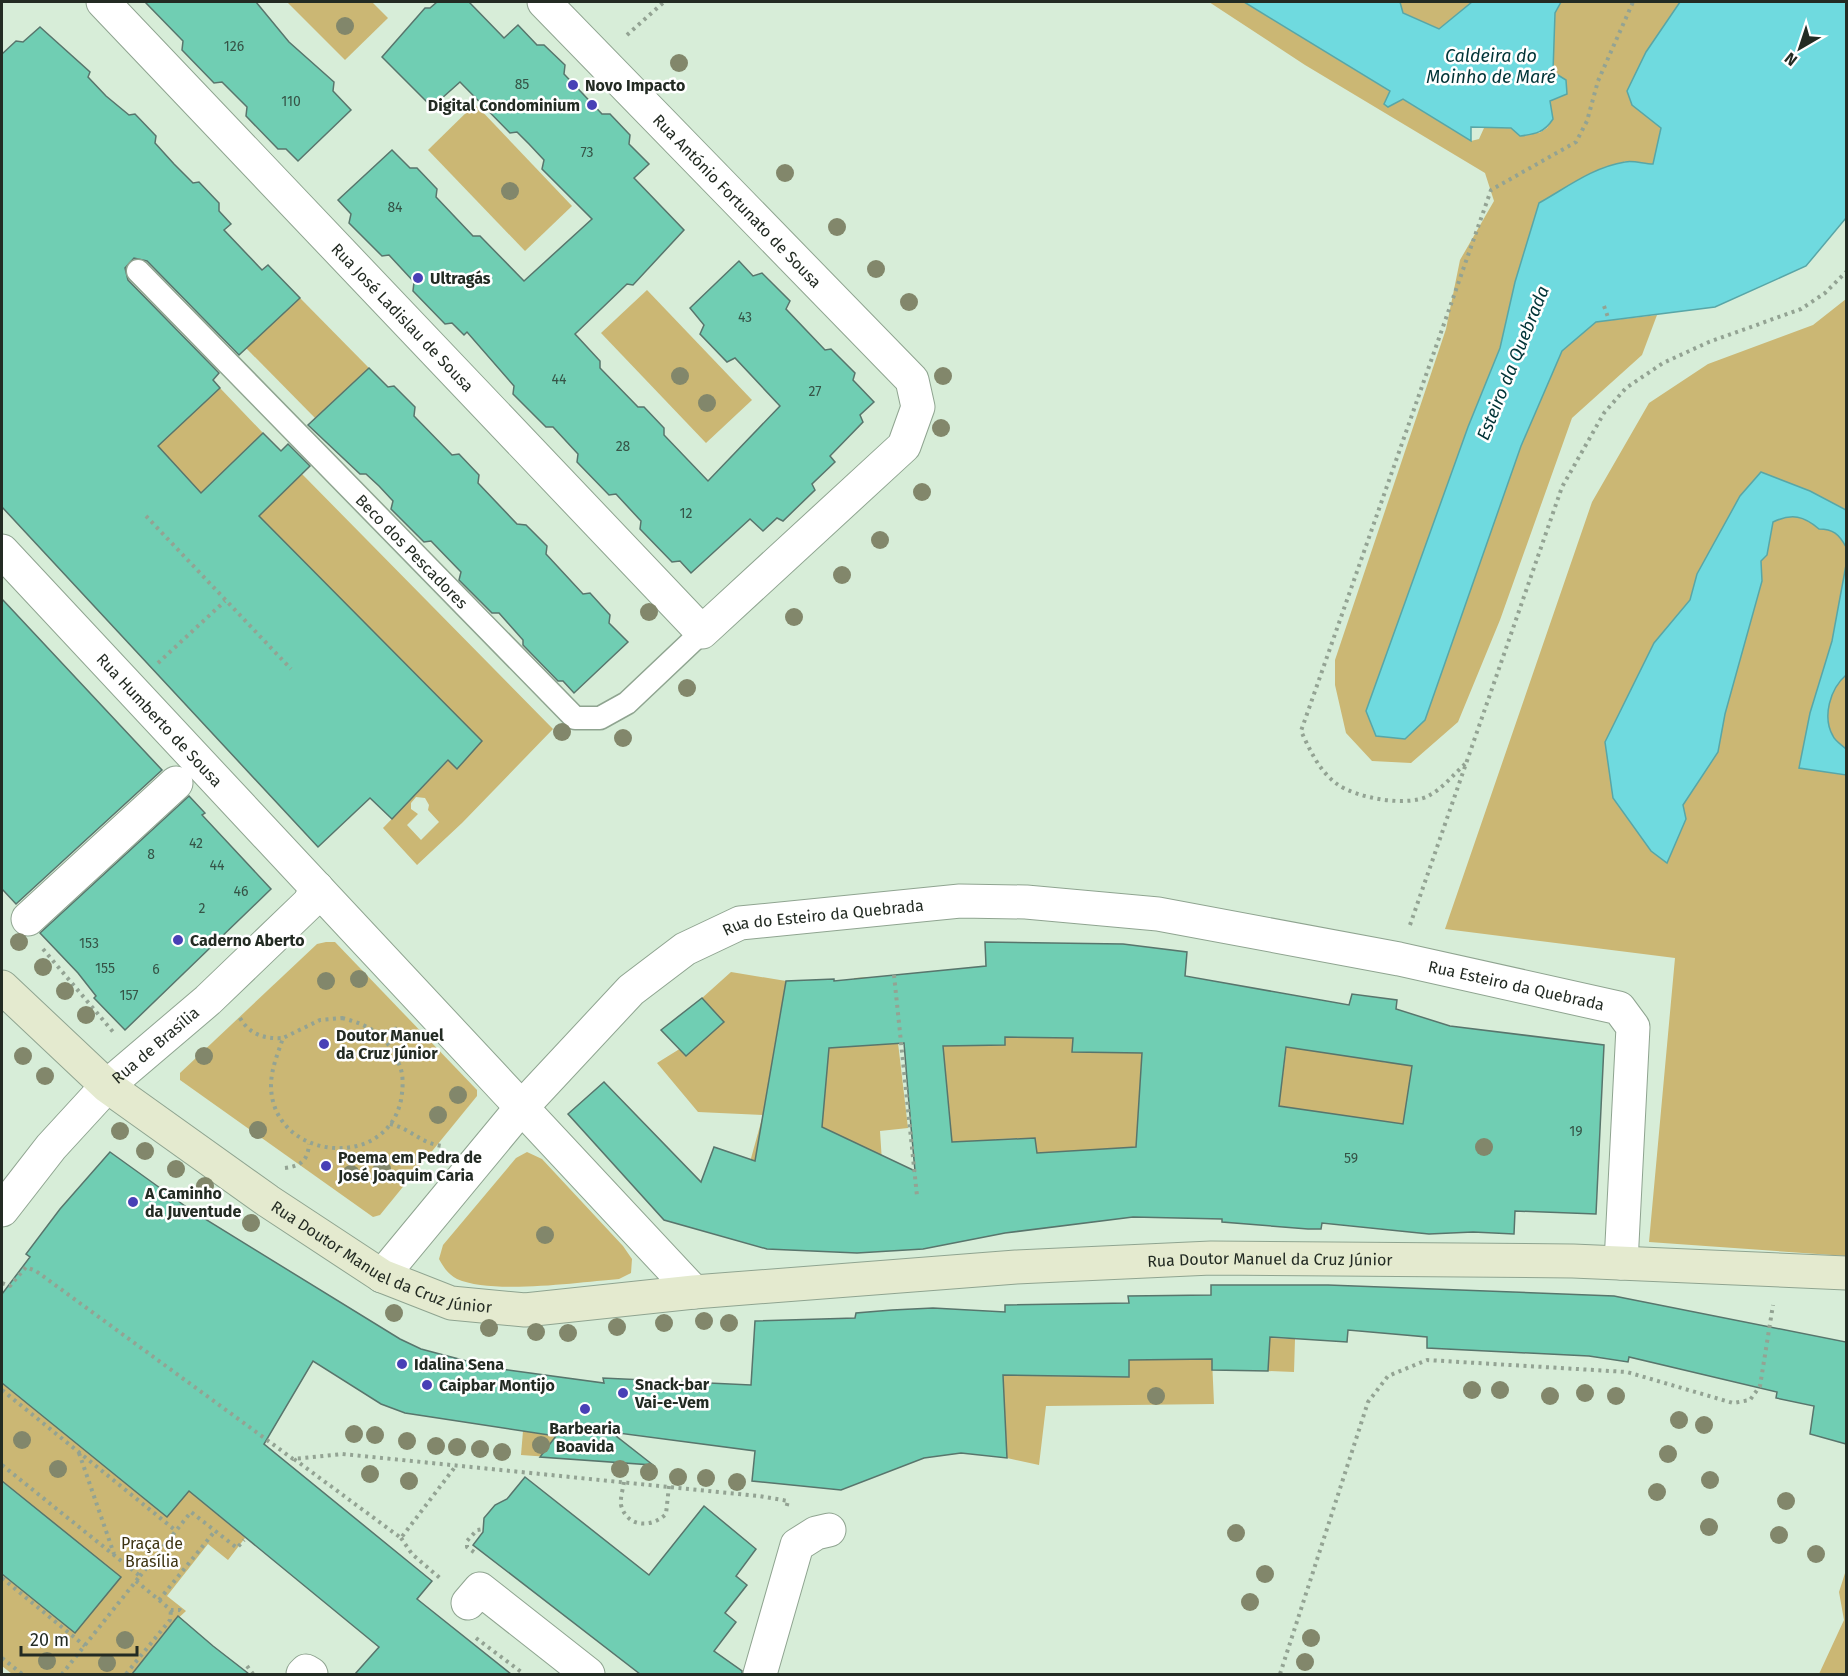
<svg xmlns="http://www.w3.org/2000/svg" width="1848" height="1676" font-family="'Fira Sans',sans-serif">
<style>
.green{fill:#cbb774;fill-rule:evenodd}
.water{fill:#6fdadf;stroke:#58a6a7;stroke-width:1.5}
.building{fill:#70ceb3;stroke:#58756c;stroke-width:1.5;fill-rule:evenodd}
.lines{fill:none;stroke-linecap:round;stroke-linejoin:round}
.lane-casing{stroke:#8fa490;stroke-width:25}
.street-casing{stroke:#8fa490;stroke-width:35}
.secondary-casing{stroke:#8fa490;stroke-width:35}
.path{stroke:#93a393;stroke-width:4;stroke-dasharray:3 4.5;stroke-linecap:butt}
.lane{stroke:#fff;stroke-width:22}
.street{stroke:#fff;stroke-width:33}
.secondary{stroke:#e4eacf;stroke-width:33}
.tree{fill:#82876b}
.poi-dot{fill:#4840b6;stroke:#fff;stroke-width:2}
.labels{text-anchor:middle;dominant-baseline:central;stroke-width:5;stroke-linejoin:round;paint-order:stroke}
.number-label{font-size:14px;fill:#365447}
.poi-label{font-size:16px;font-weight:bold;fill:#232b23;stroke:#fff;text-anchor:start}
.street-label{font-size:16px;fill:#232b23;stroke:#fff}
.park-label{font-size:16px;fill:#3d3312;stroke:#fff}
.water-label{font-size:18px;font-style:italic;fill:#003437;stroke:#fff}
</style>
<rect width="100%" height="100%" fill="#d7edd8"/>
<!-- green -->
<g class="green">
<polygon points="287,2 372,2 388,18 345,60"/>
<polygon points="1209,2 1244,2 1471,141 1479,139 1484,128 1511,128 1539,133 1547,128 1553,119 1549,101 1555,13 1561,2 1680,2 1646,52 1632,105 1661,127 1653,165 1627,161 1587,175 1539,203 1515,282 1500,348 1468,427 1521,446 1562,351 1596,322 1657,315 1642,355 1572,418 1500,620 1458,722 1411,763 1372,761 1346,733 1335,685 1335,660 1446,329 1460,260 1494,201 1485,173 1305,65"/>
<polygon points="1400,2 1472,2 1439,29 1403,13"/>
<polygon points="475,104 572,206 525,251 428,150"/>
<polygon points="647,290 752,400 706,443 601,333"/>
<polygon points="300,298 369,368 315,418 246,348"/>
<polygon points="1846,299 1846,1256 1649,1242 1675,958 1445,929 1592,502 1649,403 1708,364 1813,325"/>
<polygon points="220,388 263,433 201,493 180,471 124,475"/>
<path d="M 302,474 L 553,729 L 462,823 L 417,865 L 383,828 L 449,760 L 457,768 L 482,741 L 259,516 ZM 416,797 L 425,798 L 429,805 L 428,810 L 439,822 L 421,840 L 407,825 L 418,814 L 411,809 L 411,803 Z"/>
<polygon points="326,942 335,942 477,1090 477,1096 380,1215 373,1217 180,1080 180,1073 317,944"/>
<polygon points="731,972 786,981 763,1114 829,1047 855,1046 854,978 871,977 873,1018 895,1017 908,1128 880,1131 882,1162 857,1180 856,1143 822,1127 745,1180 763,1115 698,1112 657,1063 723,1022 702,998"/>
<polygon points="1145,1011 1136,1150 1037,1155 1035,1138 995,1139 1001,1189 957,1193 943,1046 1004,1045 1004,1032 1028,1038 1073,1038 1072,1051"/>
<polygon points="1287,1044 1388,1063 1390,1057 1412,1059 1411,1074 1439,1133 1277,1118"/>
<path d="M 527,1152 L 542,1159 L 623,1246 L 632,1259 L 631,1273 L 619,1279 C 579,1282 493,1295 457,1279 C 448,1274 444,1268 439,1259 L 443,1245 L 516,1158 Z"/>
<polygon points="1270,1338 1295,1339 1294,1372 1268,1371"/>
<polygon points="1003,1358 1049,1376 1129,1377 1129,1360 1212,1359 1214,1404 1046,1406 1039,1465 1007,1458 1003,1377 983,1378"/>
<polygon points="2,1383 167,1517 189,1491 245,1538 228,1560 208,1544 167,1596 186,1611 173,1623 132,1674 12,1674 2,1666 2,1574 75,1633 120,1577 2,1481"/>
<polygon points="523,1431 564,1436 563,1458 521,1455"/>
<polygon points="1846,1570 1846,1674 1819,1674 1844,1620 1839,1592"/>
</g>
<!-- water -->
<g class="water">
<path d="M 1244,2 L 1400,2 L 1403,13 L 1439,29 L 1472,2 L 1561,2 L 1555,13 L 1553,72 L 1566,80 L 1567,94 L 1550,101 L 1553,119 C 1544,133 1535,134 1520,136 L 1511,128 L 1471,127 L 1471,141 L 1403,99 L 1388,107 L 1384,104 L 1390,91 Z"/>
<path d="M 1680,2 L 1846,2 L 1846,218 L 1806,266 L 1715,307 L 1596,322 L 1562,351 L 1521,446 L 1425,720 L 1405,739 L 1376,736 L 1366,711 L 1468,427 L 1500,348 L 1515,282 L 1539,203 C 1566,188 1593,167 1625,162 C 1633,160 1644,164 1653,164 L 1661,128 L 1632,105 L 1627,91 L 1646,52 Z"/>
<path d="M 1761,472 L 1810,491 L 1846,510 L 1846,547 C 1839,534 1833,529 1819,529 C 1804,516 1792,513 1773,522 L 1767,555 L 1761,561 L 1762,581 L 1725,714 L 1718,752 L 1683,805 L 1686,819 L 1667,863 L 1651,851 L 1613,798 L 1605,742 L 1654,643 L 1690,600 L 1697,574 L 1740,496 Z"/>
<path d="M 1846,565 L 1846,675 C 1830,689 1822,717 1833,736 C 1835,741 1842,745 1846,749 L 1846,775 L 1799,768 L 1810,713 L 1832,641 Z"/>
</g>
<!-- building -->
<g class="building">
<polygon points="145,2 256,2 289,42 334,82 333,91 351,110 298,161 286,149 278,149 246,116 247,107 222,82 214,83 182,50 183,41"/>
<polygon points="437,2 469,2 504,38 518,25 537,45 544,45 565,65 564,74 602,114 610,114 630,135 629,144 649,164 634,178 684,230 633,285 627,284 575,334 600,361 600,368 638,407 644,407 664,428 664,435 708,481 780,406 735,358 727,362 700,334 704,325 690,308 739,261 753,276 762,273 790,301 786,309 825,350 831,349 855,373 853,380 874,402 860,415 863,422 830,456 835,462 812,484 815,490 783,521 777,518 763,531 750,519 691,573 680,561 672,562 640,529 641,521 616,494 609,495 577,462 578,454 553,427 546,427 513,394 514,386 467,332 464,335 452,323 445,324 413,291 414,282 389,255 382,256 349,223 351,214 338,200 392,150 410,168 417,168 437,189 436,197 473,236 480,236 524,281 592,219 542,169 544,160 529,144 517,132 510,133 460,82 432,107 382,57 425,8 430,8"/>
<polygon points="40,27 90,72 88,77 106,96 129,115 135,114 156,136 155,143 174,164 193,183 199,182 219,203 219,211 231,224 224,230 262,270 268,265 300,298 239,355 147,261 134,258 125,268 128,280 219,373 213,380 220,388 158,446 201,493 263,433 281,451 288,444 310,466 259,516 482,741 457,769 448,760 392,819 370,798 318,847 2,507 2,54 16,41 23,42"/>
<polygon points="369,368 388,387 394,386 415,407 414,416 452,455 459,454 479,475 478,483 517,524 526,525 547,546 546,554 583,594 590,593 610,615 609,623 628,642 574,693 563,681 558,681 523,645 523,640 499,613 492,613 459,580 461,572 431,541 424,542 391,509 393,501 379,486 366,474 360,474 308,425"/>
<polygon points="2,599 162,770 16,904 2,889"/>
<polygon points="189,796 205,813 202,815 271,889 125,1030 94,998 96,996 78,973 40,933"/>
<path d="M 985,942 L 1123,944 L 1187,952 L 1185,976 L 1349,1005 L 1352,994 L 1397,1000 L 1396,1009 L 1450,1026 L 1604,1045 L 1596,1214 L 1515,1211 L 1514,1234 L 1473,1232 L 1429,1234 L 1322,1223 L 1321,1229 L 1308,1229 L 1222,1222 L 1222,1219 L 1133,1217 L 1005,1233 L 923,1249 L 857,1253 L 767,1249 L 664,1220 L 568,1114 L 604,1082 L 701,1182 L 714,1147 L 755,1161 L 786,981 L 834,979 L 834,981 L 986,966 ZM 1005,1037 L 1073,1038 L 1072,1052 L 1142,1053 L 1136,1147 L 1037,1153 L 1035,1138 L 952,1142 L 943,1046 L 1005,1045 ZM 904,1043 L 909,1104 L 915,1171 L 822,1127 L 829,1048 ZM 1286,1047 L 1412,1066 L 1403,1124 L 1279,1106 Z"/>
<polygon points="702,998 724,1022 686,1056 661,1030"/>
<polygon points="110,1152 192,1211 400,1339 421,1349 493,1368 604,1383 603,1378 751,1385 755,1321 855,1318 856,1313 892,1310 933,1308 1005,1312 1005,1305 1129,1303 1128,1296 1211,1295 1211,1285 1328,1285 1614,1296 1846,1342 1846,1444 1810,1434 1814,1406 1776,1398 1777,1392 1629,1357 1628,1362 1589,1356 1427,1348 1427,1337 1348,1330 1347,1342 1270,1337 1268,1371 1212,1370 1212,1359 1129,1360 1129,1377 1003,1375 1007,1458 961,1453 924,1458 841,1490 752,1481 755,1451 611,1432 653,1465 540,1457 556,1436 405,1413 381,1404 313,1361 264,1444 432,1581 417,1599 511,1674 355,1674 379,1647 189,1491 167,1517 2,1383 2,1294 30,1257 26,1254 60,1209"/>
<polygon points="525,1477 649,1575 704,1506 756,1549 736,1576 747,1585 725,1613 736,1622 714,1651 742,1671 742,1674 640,1674 473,1545 483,1532 484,1518 495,1505 507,1499"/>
<polygon points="2,1481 121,1577 75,1633 2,1574"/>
<polygon points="178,1616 213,1646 249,1674 132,1674"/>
</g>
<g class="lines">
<!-- lane casing -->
<g class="lane-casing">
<g id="lane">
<path id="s1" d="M 138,271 L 575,718 L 600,718 L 627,703 L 702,632"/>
</g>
</g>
<!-- street casing -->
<g class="street-casing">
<g id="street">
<path id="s2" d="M 103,2 L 702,632 L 904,446 L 918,407 L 912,380 L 544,2"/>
<path id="s3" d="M 2,551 L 694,1292"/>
<polyline points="28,919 176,783"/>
<path id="s4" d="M 2,1210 L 51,1147 L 107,1086 L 208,1000 L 309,903 L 317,888"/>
<path id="s5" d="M 382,1276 L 521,1108 L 631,990 L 685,949 L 740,923 L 960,901 L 1026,902 L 1158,914 L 1399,959 L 1619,1008 L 1633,1027 L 1621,1263"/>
<polyline points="468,1603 480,1589 588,1674"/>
<polyline points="303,1674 306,1671 311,1674"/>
<polyline points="760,1674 797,1545 816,1533 829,1530"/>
</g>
</g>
<!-- secondary casing -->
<g class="secondary-casing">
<g id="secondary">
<path id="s6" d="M 2,987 L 107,1086 L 268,1201 L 382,1276 L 451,1303 L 525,1310 L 694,1292 L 1016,1267 L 1211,1258 L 1573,1261 L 1846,1273"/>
</g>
</g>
<!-- path -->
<g class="path">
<polyline points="627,35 664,2"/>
<polyline points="1604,306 1609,320"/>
<polyline points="146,516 291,669"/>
<polyline points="158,663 225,601"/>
<path d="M 1465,764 C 1454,774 1443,788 1430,795 C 1409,808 1356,798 1337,784 C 1319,771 1310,750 1301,731 L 1491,190 L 1576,142 L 1587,121 L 1598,81 L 1633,2"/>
<polyline points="1410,925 1562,487 1604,413 1626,388 1663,363 1709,342 1801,309 1825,293 1846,272"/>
<polyline points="43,949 114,1033"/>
<polyline points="894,975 917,1196"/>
<path d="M 240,1018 C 250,1035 265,1039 283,1038"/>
<path d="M 342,1018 C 370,1025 388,1036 399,1064 C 404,1075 403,1088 401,1100 C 386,1172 272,1160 271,1086 C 271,1069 278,1053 283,1038 L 320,1020 Z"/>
<polyline points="381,1035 397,1028"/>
<path d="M 390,1124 C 410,1128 421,1144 443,1146"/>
<path d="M 285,1168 C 301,1166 308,1160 309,1144"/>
<polyline points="2,1283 10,1286 26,1267 36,1271 293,1459 342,1454 759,1496 788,1501 786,1509"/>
<polyline points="2,1390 175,1530"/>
<polyline points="79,1453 114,1554"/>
<polyline points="294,1459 401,1538 455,1467"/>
<polyline points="2,1465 140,1576 62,1674"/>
<path d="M 624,1482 C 623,1489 620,1498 621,1505 C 627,1528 652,1528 666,1514 L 669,1486"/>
<polyline points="401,1538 412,1554 441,1579"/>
<polyline points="474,1552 467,1547 467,1541 477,1530 483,1529"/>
<polyline points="140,1576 191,1512 237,1548 244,1540"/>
<polyline points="2,1578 85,1646"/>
<polyline points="136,1581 171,1610 180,1610 184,1613"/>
<polyline points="159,1600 215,1531"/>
<polyline points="476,1638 524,1674"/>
<polyline points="2,1658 22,1674"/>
<polyline points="247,1666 253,1674"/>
<polyline points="126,1674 170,1620 171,1610"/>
<polyline points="1280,1674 1368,1402 1388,1376 1427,1360 1627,1372 1733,1403 1750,1400 1760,1386 1773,1305"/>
</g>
<!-- lane -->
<use href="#lane" class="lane"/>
<!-- street -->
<use href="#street" class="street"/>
<!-- secondary -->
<use href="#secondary" class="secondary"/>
</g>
<!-- trees -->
<g class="tree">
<circle cx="345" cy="26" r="9"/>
<circle cx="679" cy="63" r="9"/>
<circle cx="785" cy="173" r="9"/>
<circle cx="510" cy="191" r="9"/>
<circle cx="837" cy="227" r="9"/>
<circle cx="876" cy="269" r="9"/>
<circle cx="909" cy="302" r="9"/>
<circle cx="680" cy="376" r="9"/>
<circle cx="943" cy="376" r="9"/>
<circle cx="707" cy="403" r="9"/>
<circle cx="941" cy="428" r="9"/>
<circle cx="922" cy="492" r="9"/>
<circle cx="880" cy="540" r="9"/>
<circle cx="842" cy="575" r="9"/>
<circle cx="649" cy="612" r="9"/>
<circle cx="794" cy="617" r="9"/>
<circle cx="687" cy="688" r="9"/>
<circle cx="562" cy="732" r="9"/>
<circle cx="623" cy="738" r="9"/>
<circle cx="19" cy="942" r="9"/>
<circle cx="43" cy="967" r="9"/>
<circle cx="359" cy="979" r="9"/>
<circle cx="326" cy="981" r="9"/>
<circle cx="65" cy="991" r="9"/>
<circle cx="86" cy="1015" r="9"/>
<circle cx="23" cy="1056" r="9"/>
<circle cx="204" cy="1056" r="9"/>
<circle cx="45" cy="1076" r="9"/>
<circle cx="458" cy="1095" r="9"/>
<circle cx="438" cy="1115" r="9"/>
<circle cx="258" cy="1130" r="9"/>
<circle cx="120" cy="1131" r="9"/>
<circle cx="1484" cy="1147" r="9"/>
<circle cx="145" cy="1151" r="9"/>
<circle cx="176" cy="1169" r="9"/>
<circle cx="382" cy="1169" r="9"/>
<circle cx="351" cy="1174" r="9"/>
<circle cx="205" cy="1186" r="9"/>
<circle cx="251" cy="1223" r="9"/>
<circle cx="545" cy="1235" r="9"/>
<circle cx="394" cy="1313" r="9"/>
<circle cx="704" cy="1321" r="9"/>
<circle cx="664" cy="1323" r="9"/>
<circle cx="729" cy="1323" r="9"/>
<circle cx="617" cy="1327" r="9"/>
<circle cx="489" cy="1328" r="9"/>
<circle cx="536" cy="1332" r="9"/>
<circle cx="568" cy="1333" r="9"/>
<circle cx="1472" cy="1390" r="9"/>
<circle cx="1500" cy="1390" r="9"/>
<circle cx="1585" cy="1393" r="9"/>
<circle cx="1156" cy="1396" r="9"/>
<circle cx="1550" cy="1396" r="9"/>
<circle cx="1616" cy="1396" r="9"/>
<circle cx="1679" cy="1420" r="9"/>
<circle cx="1704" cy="1425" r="9"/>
<circle cx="354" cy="1434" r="9"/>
<circle cx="375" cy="1435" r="9"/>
<circle cx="22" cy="1440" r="9"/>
<circle cx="407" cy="1441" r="9"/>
<circle cx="541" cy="1445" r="9"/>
<circle cx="436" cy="1446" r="9"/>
<circle cx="457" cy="1447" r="9"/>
<circle cx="480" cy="1449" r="9"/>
<circle cx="502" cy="1452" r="9"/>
<circle cx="1668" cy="1454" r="9"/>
<circle cx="58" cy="1469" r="9"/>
<circle cx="620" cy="1469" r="9"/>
<circle cx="649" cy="1472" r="9"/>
<circle cx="370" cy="1474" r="9"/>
<circle cx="678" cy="1477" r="9"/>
<circle cx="706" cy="1478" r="9"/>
<circle cx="1710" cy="1480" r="9"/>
<circle cx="409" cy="1481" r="9"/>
<circle cx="737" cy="1482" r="9"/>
<circle cx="1657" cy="1492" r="9"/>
<circle cx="1786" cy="1501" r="9"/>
<circle cx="1709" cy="1527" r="9"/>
<circle cx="1236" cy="1533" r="9"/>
<circle cx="1779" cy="1535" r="9"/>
<circle cx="1816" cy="1554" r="9"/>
<circle cx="1265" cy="1574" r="9"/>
<circle cx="1250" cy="1602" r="9"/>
<circle cx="1311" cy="1638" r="9"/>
<circle cx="125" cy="1640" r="9"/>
<circle cx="47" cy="1661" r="9"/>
<circle cx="1305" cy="1662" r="9"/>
<circle cx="107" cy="1663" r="9"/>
</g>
<!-- markers -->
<g class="poi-dot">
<circle cx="573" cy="85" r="6"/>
<circle cx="592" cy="105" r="6"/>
<circle cx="418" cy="278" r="6"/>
<circle cx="178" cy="940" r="6"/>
<circle cx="324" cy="1044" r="6"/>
<circle cx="326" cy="1166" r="6"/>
<circle cx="133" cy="1202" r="6"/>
<circle cx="402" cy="1364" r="6"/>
<circle cx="427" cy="1385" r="6"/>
<circle cx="623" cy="1393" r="6"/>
<circle cx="585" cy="1409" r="6"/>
</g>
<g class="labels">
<!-- number labels -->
<g class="number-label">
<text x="234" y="46">126</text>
<text x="522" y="84">85</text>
<text x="291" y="101">110</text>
<text x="587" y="152">73</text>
<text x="395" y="207">84</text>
<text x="745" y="317">43</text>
<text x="559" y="379">44</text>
<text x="815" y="391">27</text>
<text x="623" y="446">28</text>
<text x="686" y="513">12</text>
<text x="196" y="843">42</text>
<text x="151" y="854">8</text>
<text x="217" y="865">44</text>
<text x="241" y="891">46</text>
<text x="202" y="908">2</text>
<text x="89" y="943">153</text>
<text x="105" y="968">155</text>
<text x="156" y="969">6</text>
<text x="129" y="995">157</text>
<text x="1576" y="1131">19</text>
<text x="1351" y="1158">59</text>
</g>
<!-- poi labels -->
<g class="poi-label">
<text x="585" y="85">Novo Impacto</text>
<text x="580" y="105" text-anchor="end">Digital Condominium</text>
<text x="430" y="278">Ultragás</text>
<text x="190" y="940">Caderno Aberto</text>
<text x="336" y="1035">Doutor Manuel<tspan x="336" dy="18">da Cruz Júnior</tspan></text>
<text x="338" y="1157">Poema em Pedra de<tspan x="338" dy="18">José Joaquim Caria</tspan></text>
<text x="145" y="1193">A Caminho<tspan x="145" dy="18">da Juventude</tspan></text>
<text x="414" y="1364">Idalina Sena</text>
<text x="635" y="1384">Snack-bar<tspan x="635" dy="18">Vai-e-Vem</tspan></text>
<text x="439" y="1385">Caipbar Montijo</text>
<text x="585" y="1428" text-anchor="middle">Barbearia<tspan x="585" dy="18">Boavida</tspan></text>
</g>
<!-- street labels -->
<g class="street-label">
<text transform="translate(737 201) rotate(46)">Rua António Fortunato de Sousa</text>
<text stroke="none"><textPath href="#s2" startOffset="435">Rua José Ladislau de Sousa</textPath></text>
<text stroke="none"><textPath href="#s1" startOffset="392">Beco dos Pescadores</textPath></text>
<text stroke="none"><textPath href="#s3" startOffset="231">Rua Humberto de Sousa</textPath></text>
<text stroke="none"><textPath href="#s5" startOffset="591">Rua do Esteiro da Quebrada</textPath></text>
<text stroke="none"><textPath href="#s5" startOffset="1293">Rua Esteiro da Quebrada</textPath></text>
<text stroke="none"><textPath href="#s4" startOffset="226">Rua de Brasília</textPath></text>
<text stroke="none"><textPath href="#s6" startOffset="471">Rua Doutor Manuel da Cruz Júnior</textPath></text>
<text stroke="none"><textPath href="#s6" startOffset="1374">Rua Doutor Manuel da Cruz Júnior</textPath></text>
</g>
<!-- park labels -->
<g class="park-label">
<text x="152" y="1543">Praça de<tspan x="152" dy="18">Brasília</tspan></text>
</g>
<!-- water labels -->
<g class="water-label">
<text x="1491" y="56">Caldeira do<tspan x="1491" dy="21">Moinho de Maré</tspan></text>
<text transform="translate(1513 363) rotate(-68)">Esteiro da Quebrada</text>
</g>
</g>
<!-- border -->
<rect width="1848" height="1676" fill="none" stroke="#232b23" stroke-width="6"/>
<!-- north arrow -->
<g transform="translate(1800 48) rotate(219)" stroke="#ffffff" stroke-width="4.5" paint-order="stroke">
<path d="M0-4.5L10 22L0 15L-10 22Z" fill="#232b23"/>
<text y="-9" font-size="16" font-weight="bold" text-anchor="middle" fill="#232b23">N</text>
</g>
<!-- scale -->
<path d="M21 1646v9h116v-9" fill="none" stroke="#232b23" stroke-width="3"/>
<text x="30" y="1646" font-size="18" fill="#232b23" stroke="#ffffff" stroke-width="4.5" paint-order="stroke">20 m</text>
</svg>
